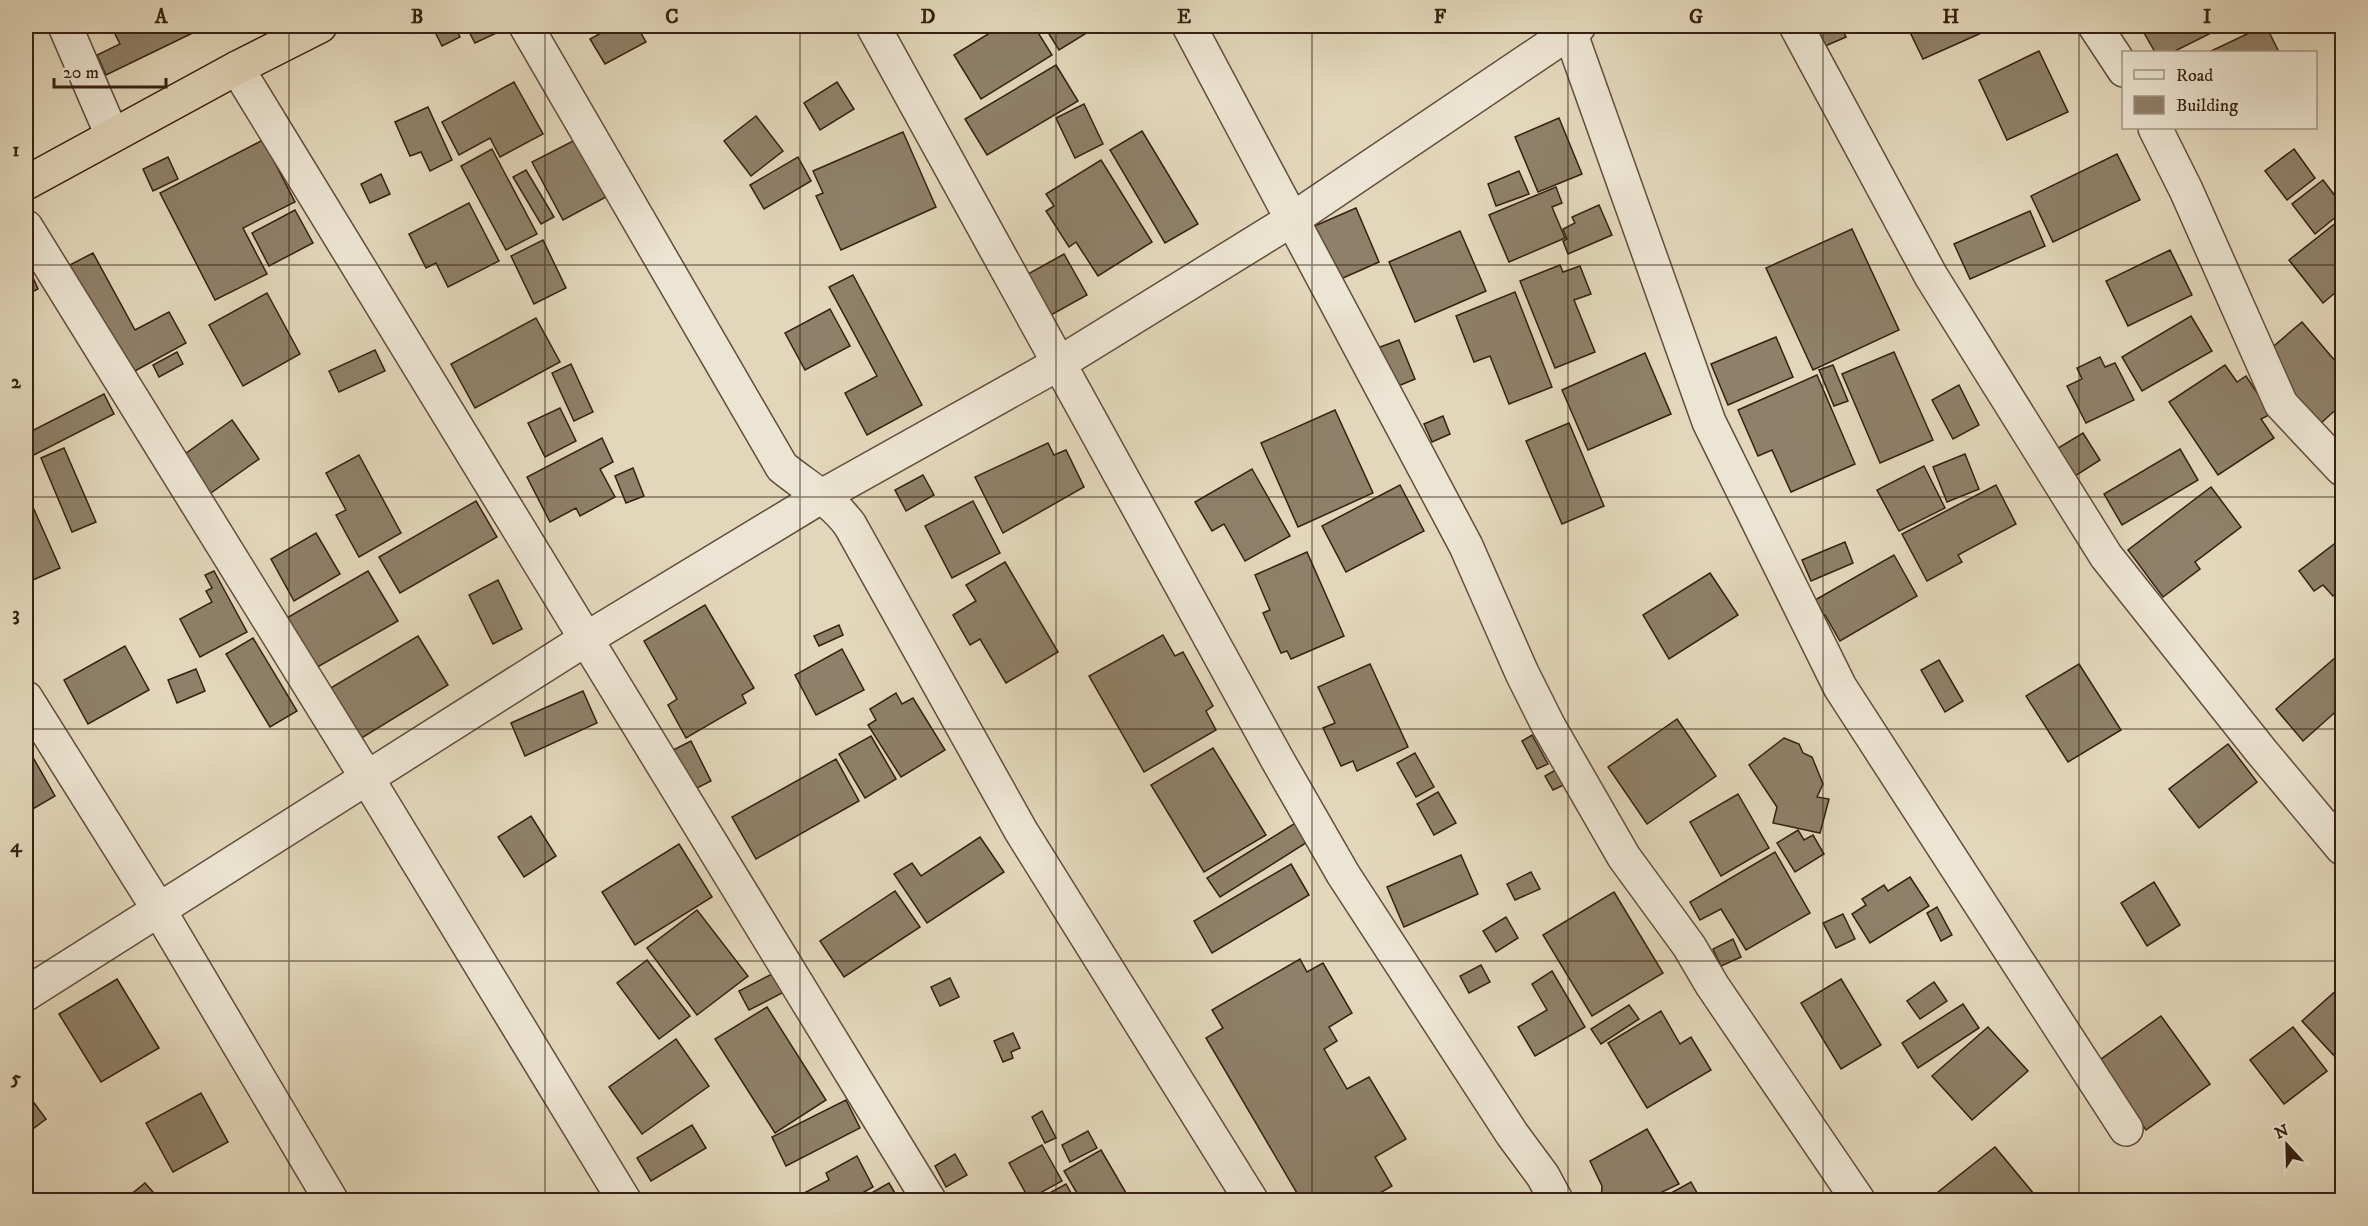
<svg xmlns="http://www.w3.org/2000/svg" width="2368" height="1226" font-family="'IM FELL DW Pica',serif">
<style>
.building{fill:#8f8069;stroke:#352111;stroke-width:1.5}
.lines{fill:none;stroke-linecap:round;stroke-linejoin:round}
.minor-casing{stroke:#604e3c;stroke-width:36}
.highway-casing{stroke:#352111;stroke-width:36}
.minor{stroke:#ede5d3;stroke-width:33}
.highway{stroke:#e3d7bb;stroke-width:33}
.grid{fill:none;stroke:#352111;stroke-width:1.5;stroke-opacity:0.55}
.neatline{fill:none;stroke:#352111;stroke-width:2}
.grid-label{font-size:20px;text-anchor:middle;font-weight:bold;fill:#352111}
</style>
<rect width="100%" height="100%" fill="#e3d7bb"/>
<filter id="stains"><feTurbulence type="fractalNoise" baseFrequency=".00333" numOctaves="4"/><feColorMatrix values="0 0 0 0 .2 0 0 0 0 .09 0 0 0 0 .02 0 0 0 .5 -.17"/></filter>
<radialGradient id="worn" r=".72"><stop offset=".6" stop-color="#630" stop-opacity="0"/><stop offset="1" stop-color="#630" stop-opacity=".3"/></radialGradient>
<!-- building -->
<g class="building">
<polygon points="111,26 207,26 106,75 97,55 120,44"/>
<polygon points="432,26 455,26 460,37 442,46"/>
<polygon points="466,26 501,26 503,30 475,43"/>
<polygon points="614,26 637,26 646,42 605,64 590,39"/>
<polygon points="1001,26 1034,26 1052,55 981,99 954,55"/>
<polygon points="1044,26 1098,26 1059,50"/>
<polygon points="1805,26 1841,26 1846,37 1816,50"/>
<polygon points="1907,26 1997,26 1923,59"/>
<polygon points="2140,26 2219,26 2221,28 2173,52 2155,52"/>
<polygon points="2266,26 2279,52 2209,52 2264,26"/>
<polygon points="2039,51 2068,112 2007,140 1979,80"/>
<polygon points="1056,65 1078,101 987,155 965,119"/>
<polygon points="514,82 543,134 500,157 490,138 459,155 442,122"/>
<polygon points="837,82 854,109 820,130 804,103"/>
<polygon points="1084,104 1103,144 1075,158 1056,118"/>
<polygon points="428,107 452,160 430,171 421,152 410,156 395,122"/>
<polygon points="756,116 783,151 751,176 724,141"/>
<polygon points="1559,118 1582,174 1538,192 1515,137"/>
<polygon points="1142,131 1198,224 1165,243 1110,150"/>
<polygon points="903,132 936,207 841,250 816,196 823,193 813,171"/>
<polygon points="263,140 295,202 243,228 267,274 215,300 160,193"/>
<polygon points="575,140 606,197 563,220 532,162"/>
<polygon points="492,149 537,234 506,250 461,166"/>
<polygon points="2294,149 2315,178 2287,200 2265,171"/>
<polygon points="2117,154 2140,200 2053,242 2031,196"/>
<polygon points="168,157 178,179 153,191 143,169"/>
<polygon points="798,157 811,181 764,209 750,185"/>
<polygon points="1101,160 1152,242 1098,276 1076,242 1069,247 1046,211 1054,206 1046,194"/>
<polygon points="526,170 554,217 541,224 513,177"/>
<polygon points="1519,171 1529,194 1496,206 1488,184"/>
<polygon points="381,174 390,194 370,203 361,184"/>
<polygon points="2323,180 2342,205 2342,212 2315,234 2292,204"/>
<polygon points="1556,187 1562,203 1552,207 1565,238 1509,262 1489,215"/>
<polygon points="469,203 499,261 448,287 436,263 426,268 409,234"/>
<polygon points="1599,205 1612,235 1568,254 1563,241 1567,239 1563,229 1575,223 1572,217"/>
<polygon points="1356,208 1379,262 1334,282 1310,228"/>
<polygon points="295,210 313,243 269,266 252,233"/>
<polygon points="2030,211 2045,246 1970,279 1954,244"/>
<polygon points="2342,218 2342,287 2323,303 2289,260"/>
<polygon points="1852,229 1899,330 1813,370 1766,268"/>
<polygon points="1460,231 1486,291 1415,322 1389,262"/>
<polygon points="543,240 566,288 534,304 511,256"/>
<polygon points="2170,250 2192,295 2128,326 2106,281"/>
<polygon points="93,253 135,330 169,312 186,343 124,377 64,268"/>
<polygon points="1064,254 1087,295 1051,315 1028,274"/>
<polygon points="26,262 38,289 26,295"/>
<polygon points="1560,265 1563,272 1580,266 1591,294 1574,300 1595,352 1555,368 1520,281"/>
<polygon points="853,275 922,405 867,435 845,393 877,376 829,287"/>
<polygon points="1515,292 1552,387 1509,404 1490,356 1474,362 1456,316"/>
<polygon points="267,293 300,354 243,386 209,325"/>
<polygon points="830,309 850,346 805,370 785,333"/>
<polygon points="2191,316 2212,351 2142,391 2122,357"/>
<polygon points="536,318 560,362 475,408 451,364"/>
<polygon points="2302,322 2342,369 2342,404 2320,424 2262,356"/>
<polygon points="1776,337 1793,377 1728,405 1711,364"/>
<polygon points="1399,340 1415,379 1391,389 1375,349"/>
<polygon points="375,350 385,371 339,392 329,371"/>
<polygon points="177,352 183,364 159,377 153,365"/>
<polygon points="1894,352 1933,440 1880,463 1842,374"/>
<polygon points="1645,353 1671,414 1588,450 1562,390"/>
<polygon points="2100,357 2105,367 2115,363 2134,400 2086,423 2067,386 2082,379 2077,368"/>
<polygon points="571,364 593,412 574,421 552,373"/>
<polygon points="1833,365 1848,401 1834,406 1819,370"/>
<polygon points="2225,365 2237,382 2246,376 2271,414 2261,419 2274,438 2218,475 2169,402"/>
<polygon points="1817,375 1855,464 1791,492 1772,450 1758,456 1738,410"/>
<polygon points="1959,385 1979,425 1953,439 1932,400"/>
<polygon points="104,394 114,414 26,459 26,434"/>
<polygon points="560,408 576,441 545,457 528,423"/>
<polygon points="1335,410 1373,493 1298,527 1261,443"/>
<polygon points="1443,416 1450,434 1432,442 1424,424"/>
<polygon points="232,420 259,459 201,500 174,462"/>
<polygon points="1569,423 1604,506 1562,524 1526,441"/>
<polygon points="2083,433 2100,460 2072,478 2055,450"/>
<polygon points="602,438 613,462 600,469 615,497 580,516 576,508 550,522 527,477"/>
<polygon points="1048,443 1054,455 1066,450 1084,487 1003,533 975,477"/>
<polygon points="64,448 96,522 72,532 41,458"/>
<polygon points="2180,449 2198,480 2122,525 2104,494"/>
<polygon points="1965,454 1979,489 1947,502 1933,467"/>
<polygon points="359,455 401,533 359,557 336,515 346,510 326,473"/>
<polygon points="1924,466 1945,508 1899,531 1877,490"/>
<polygon points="633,468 644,496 626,503 615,476"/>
<polygon points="1252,469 1290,536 1245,561 1224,524 1212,531 1195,502"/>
<polygon points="923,475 934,495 906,511 895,490"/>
<polygon points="1400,485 1424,531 1346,572 1322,526"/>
<polygon points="1996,485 2016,524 1958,555 1962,562 1927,581 1902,534"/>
<polygon points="2211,487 2241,527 2195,562 2200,569 2163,597 2128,550"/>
<polygon points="476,501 497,537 400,593 379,557"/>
<polygon points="973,501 1000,553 952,578 925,526"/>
<polygon points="32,505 60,568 26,583 26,508"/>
<polygon points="316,533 340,574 294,601 271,559"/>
<polygon points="2342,538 2342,588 2333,596 2323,585 2314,591 2299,571"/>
<polygon points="1845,542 1853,563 1811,581 1802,560"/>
<polygon points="1307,552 1344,636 1291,659 1287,651 1281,653 1263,613 1270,610 1255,575"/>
<polygon points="1894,555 1917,596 1840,641 1825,615 1817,620 1808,604"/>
<polygon points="1005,562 1058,652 1006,683 980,639 970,645 953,615 976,601 966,585"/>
<polygon points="214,571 247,632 200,657 180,619 212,602 206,591 212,588 205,575"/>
<polygon points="368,571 398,621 314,669 285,619"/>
<polygon points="1710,573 1738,615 1669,659 1643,615"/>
<polygon points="498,580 522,629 493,644 469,595"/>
<polygon points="705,605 754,688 742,695 746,703 686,738 668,705 677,699 644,641"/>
<polygon points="839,625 843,635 819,646 814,636"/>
<polygon points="1163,635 1175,656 1183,652 1213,706 1206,711 1216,730 1144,772 1089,676"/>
<polygon points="418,636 448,685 360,739 329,689"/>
<polygon points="253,638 297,711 270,727 226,654"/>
<polygon points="125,646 149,690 88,724 64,680"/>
<polygon points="842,649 864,690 816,715 795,675"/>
<polygon points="2336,657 2342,664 2342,706 2303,741 2276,709"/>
<polygon points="1939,660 1963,701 1945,712 1921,670"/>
<polygon points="1370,664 1408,747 1357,771 1353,761 1341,766 1323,728 1335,723 1318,687"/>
<polygon points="2079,664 2121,730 2068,762 2026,696"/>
<polygon points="196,669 205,691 177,703 168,680"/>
<polygon points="583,691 597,723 525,756 511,723"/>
<polygon points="896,693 902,704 913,698 945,750 901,777 868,725 876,720 870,709"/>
<polygon points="1677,719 1716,776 1647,824 1608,767"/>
<polygon points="1532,735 1548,764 1537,769 1522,741"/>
<polygon points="871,736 896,779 865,798 839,754"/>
<polygon points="1784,738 1799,744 1803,753 1812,757 1823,784 1817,797 1829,799 1820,833 1773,823 1777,807 1749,765"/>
<polygon points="691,741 711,781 691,791 671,751"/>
<polygon points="2228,744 2257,782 2199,828 2169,789"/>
<polygon points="1213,748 1266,835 1204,872 1151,785"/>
<polygon points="1415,753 1434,787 1416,797 1397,763"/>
<polygon points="31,754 55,796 26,813 26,757"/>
<polygon points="836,759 859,801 756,859 732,817"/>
<polygon points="1559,768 1568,783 1553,790 1545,776"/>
<polygon points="1438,792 1456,823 1434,835 1417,804"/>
<polygon points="1738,794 1769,848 1721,876 1690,822"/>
<polygon points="531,816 556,856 524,877 498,837"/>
<polygon points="1297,822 1309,841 1220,897 1207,878"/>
<polygon points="1798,830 1804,840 1813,835 1824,854 1795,872 1777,843"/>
<polygon points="980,837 1004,872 927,923 894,874 912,863 921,876"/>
<polygon points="679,844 712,897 635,945 602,892"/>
<polygon points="1775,852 1810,913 1746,950 1721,909 1700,920 1690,902"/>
<polygon points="1461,855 1478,894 1404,927 1387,887"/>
<polygon points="1291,864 1309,895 1212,953 1194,921"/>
<polygon points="1531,872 1540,889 1515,900 1507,884"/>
<polygon points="1910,877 1929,906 1870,943 1852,914 1866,905 1862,899 1884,885 1888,891"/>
<polygon points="2154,882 2180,925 2147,946 2121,903"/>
<polygon points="895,891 920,927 844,977 820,941"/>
<polygon points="1614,892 1663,973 1592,1016 1543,935"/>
<polygon points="1937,907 1952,935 1941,941 1927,913"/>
<polygon points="697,910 748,976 697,1015 647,948"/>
<polygon points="1843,914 1855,939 1836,948 1823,923"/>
<polygon points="1506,917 1518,938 1496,952 1483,931"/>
<polygon points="1733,939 1741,957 1721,966 1713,949"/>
<polygon points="1300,959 1307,972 1323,963 1352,1013 1329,1027 1337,1041 1324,1049 1347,1089 1369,1077 1406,1139 1375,1157 1392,1186 1368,1200 1301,1200 1206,1038 1223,1028 1212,1010"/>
<polygon points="647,960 690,1016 659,1039 617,983"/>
<polygon points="1481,965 1490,982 1469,993 1460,976"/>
<polygon points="1552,971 1585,1027 1535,1056 1518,1027 1547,1010 1532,984"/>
<polygon points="774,973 784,992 749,1010 739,991"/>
<polygon points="950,978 959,997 940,1006 931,987"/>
<polygon points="117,979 159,1048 101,1082 59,1014"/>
<polygon points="1841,979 1881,1045 1841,1069 1801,1003"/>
<polygon points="1934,982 1947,1001 1920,1019 1907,1001"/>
<polygon points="2339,988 2342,991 2342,1057 2339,1061 2302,1021"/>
<polygon points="1963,1004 1979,1028 1918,1068 1902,1043"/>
<polygon points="1629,1005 1639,1019 1601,1044 1591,1029"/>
<polygon points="767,1007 826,1100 775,1133 715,1039"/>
<polygon points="1661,1011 1680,1044 1691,1037 1711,1070 1647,1108 1608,1043"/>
<polygon points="2161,1016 2210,1084 2146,1130 2097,1062"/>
<polygon points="1988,1027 2028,1071 1972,1120 1932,1076"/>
<polygon points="2293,1027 2327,1071 2284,1104 2250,1060"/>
<polygon points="1013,1033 1020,1048 1011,1052 1013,1058 1003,1062 994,1041"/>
<polygon points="676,1039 709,1086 642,1134 609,1087"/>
<polygon points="26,1092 46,1119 26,1134"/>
<polygon points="201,1093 228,1142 173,1172 146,1123"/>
<polygon points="846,1100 860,1128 786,1166 772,1137"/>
<polygon points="1042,1111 1056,1138 1045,1143 1032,1117"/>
<polygon points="692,1125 706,1148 651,1181 637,1158"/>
<polygon points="1647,1129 1679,1184 1662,1192 1667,1200 1601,1200 1602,1186 1590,1161"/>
<polygon points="1088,1131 1097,1148 1070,1162 1062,1145"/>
<polygon points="1042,1145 1062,1181 1029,1199 1009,1163"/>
<polygon points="1995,1147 2039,1200 1928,1200"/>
<polygon points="1101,1150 1126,1193 1113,1200 1081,1200 1064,1171"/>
<polygon points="955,1154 967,1175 946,1187 935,1166"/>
<polygon points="857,1156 873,1187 864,1192 869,1200 791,1200 829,1180 826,1173"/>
<polygon points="1691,1182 1701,1200 1675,1200 1671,1193"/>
<polygon points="145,1183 160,1200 124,1200"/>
<polygon points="889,1183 899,1200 872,1200 868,1195"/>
<polygon points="1066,1184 1075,1200 1037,1200"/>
</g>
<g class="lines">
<!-- minor casing -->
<g class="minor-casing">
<g id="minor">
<polyline points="65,26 112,135"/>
<path d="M 526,26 L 782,467 C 805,486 832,500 850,525 L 1021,831 L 1251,1200"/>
<polyline points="873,26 1277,759 1343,874 1512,1134 1543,1176 1556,1200"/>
<polyline points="1189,26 1466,546 1522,673 1548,725 1624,857 1689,946 1712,985 1858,1200"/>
<polyline points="1568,26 1709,422 1840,687 2126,1129"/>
<polyline points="1796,26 1931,276 2106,556 2261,751 2342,848"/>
<polyline points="2095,26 2124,70"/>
<polyline points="237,68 929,1200"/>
<polyline points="2155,128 2186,190 2281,404 2342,469"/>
<polyline points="26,227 367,778 624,1200"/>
<polyline points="26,698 159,910 331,1200"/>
<polyline points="26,994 586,639 822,496 1058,364 1293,219 1579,26"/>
</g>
</g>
<!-- highway casing -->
<g class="highway-casing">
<polyline id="highway" points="26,183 237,68 320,26"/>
</g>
<!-- minor -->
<use href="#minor" class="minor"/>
<!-- highway -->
<use href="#highway" class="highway"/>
</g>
<!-- grid -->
<path class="grid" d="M 289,26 L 289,1200M 545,26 L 545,1200M 800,26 L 800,1200M 1056,26 L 1056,1200M 1312,26 L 1312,1200M 1568,26 L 1568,1200M 1823,26 L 1823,1200M 2079,26 L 2079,1200M 26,265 L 2342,265M 26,497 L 2342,497M 26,729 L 2342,729M 26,961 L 2342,961"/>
<!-- margin -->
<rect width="2368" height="1226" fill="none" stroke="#e3d7bb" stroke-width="66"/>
<!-- legend -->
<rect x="2122" y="51" width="195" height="78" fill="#ede5d3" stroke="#a39785" stroke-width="1.5"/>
<rect x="2134" y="70" width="30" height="9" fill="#ede5d3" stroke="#a39785" stroke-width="1.5"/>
<text x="2176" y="81" font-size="18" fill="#352111">Road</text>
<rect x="2134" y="96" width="30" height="18" fill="#8f8069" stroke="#a39785" stroke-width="1.5"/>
<text x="2176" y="111" font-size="18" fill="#352111">Building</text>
<!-- north arrow -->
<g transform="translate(2287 1145) rotate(338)" stroke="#ede5d3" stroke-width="4.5" paint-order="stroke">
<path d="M0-4.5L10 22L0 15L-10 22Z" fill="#352111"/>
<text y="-9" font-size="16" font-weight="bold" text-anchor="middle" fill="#352111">N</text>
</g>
<!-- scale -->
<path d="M54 78v9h112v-9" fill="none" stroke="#352111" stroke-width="3"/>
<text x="63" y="78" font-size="18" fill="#352111" stroke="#ede5d3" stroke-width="4.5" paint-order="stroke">20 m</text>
<rect x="33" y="33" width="2302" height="1160" class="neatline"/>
<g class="grid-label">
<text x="161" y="23">A</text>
<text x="417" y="23">B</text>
<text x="672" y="23">C</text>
<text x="928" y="23">D</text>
<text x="1184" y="23">E</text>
<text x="1440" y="23">F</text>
<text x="1696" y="23">G</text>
<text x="1951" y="23">H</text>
<text x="2207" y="23">I</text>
<text x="16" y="156">1</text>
<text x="16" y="388">2</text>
<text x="16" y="620">3</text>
<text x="16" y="852">4</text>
<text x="16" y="1084">5</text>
</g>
<rect width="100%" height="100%" filter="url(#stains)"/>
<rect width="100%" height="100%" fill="url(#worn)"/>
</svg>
